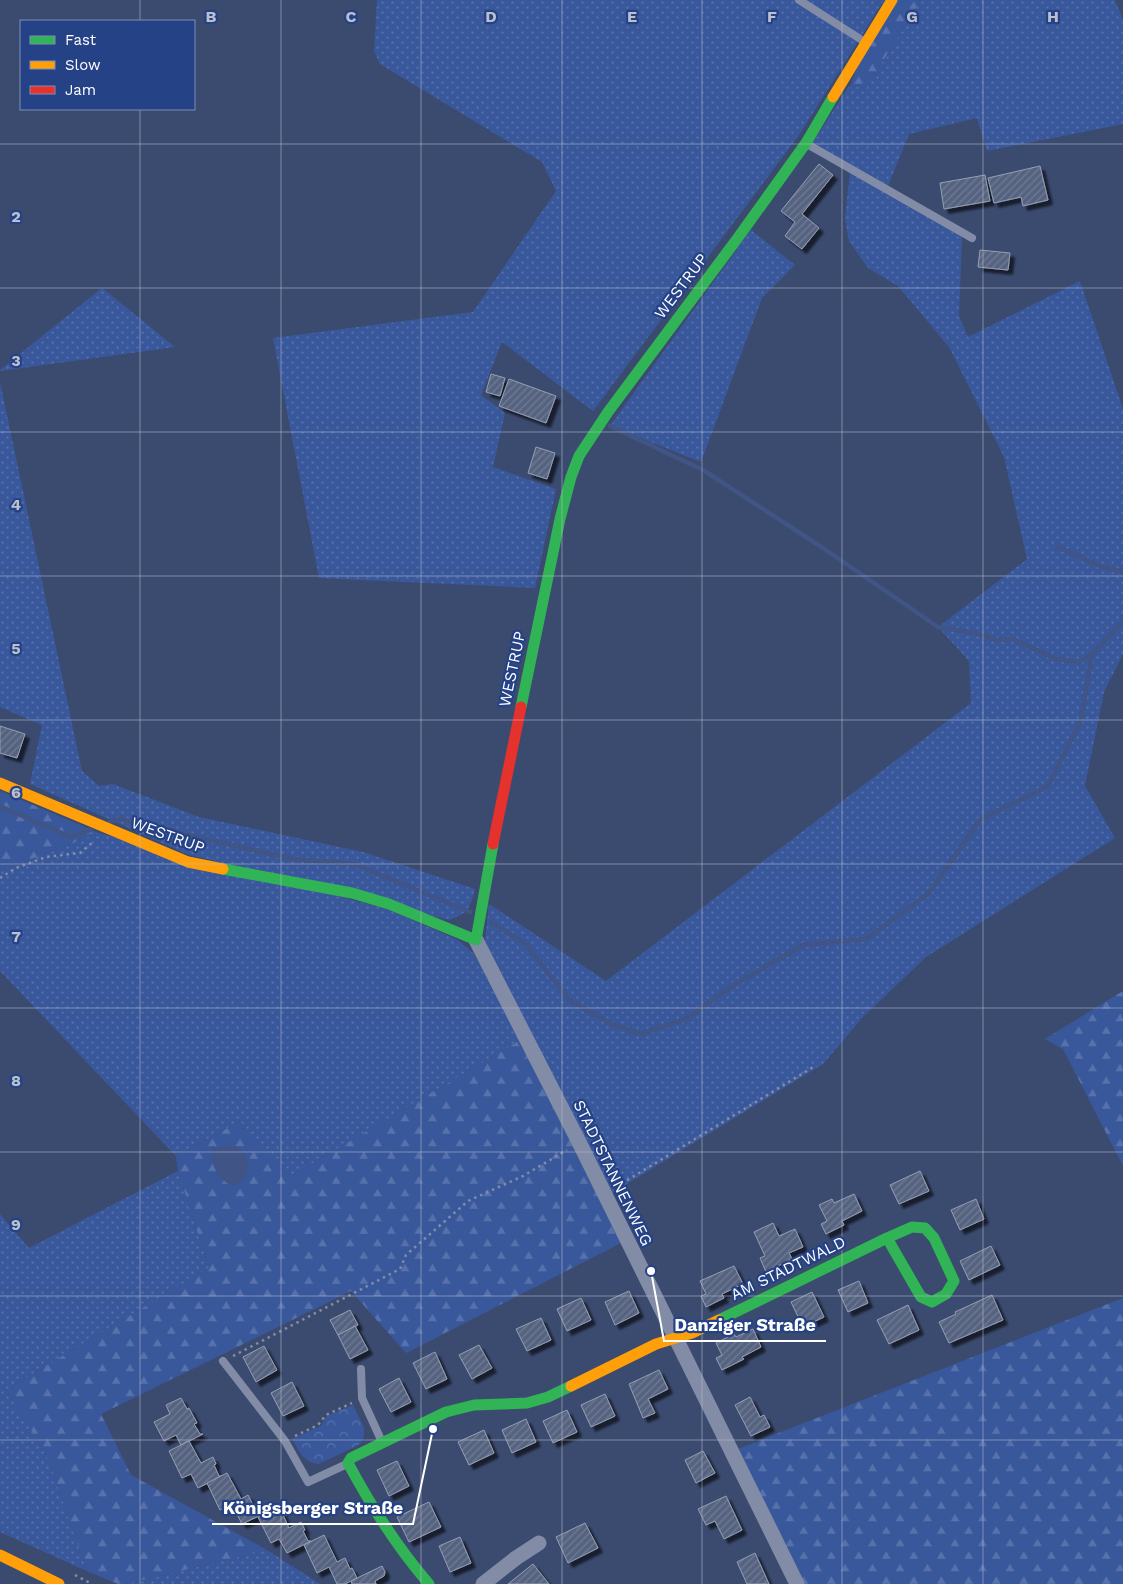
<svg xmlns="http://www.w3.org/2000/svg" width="1123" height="1584" font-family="'Work Sans',sans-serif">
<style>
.grass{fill:url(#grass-dots)}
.forest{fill:url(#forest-firs)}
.park{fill:url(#park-crowns)}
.water{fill:#405485}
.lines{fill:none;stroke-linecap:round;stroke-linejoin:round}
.stream{stroke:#405485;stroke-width:4.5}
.building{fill:url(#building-hatch);stroke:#959fb4;filter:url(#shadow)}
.path{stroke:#828ca6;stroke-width:2.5;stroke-dasharray:2.5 4;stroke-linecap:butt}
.lane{stroke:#828ca6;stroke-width:8}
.street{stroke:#828ca6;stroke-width:15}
.fast{stroke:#30b455;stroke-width:11}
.slow{stroke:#ff9f0a;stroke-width:11}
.jam{stroke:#e5322d;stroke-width:11}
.grid{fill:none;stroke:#bac0cd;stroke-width:1;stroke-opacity:0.55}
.labels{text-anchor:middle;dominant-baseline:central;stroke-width:4.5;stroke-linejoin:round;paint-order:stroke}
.street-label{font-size:16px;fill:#fff;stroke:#254286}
.grid-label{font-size:16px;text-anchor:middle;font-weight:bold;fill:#bac0cd;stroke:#254286;stroke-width:4.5;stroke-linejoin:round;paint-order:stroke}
.leader{fill:none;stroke:#fff;stroke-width:2}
.callout-dot{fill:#fff;stroke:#254286;stroke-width:2}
.callout-label{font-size:18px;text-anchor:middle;font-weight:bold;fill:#fff;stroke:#254286;stroke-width:4.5;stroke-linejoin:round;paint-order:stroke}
</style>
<defs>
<pattern id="grass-dots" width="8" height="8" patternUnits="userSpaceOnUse" patternTransform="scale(1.25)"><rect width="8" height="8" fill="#39589c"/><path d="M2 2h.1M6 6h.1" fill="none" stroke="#5771ab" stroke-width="1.8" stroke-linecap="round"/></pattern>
<pattern id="forest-firs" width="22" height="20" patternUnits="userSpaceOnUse" patternTransform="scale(1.25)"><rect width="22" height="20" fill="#39589c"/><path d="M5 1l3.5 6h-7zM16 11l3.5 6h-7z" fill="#5771ab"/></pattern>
<pattern id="park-crowns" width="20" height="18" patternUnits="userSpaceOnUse" patternTransform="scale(1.25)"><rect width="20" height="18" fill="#39589c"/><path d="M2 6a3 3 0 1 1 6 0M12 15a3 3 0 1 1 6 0" fill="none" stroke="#5771ab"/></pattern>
<pattern id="building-hatch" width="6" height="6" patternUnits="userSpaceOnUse" patternTransform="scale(1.25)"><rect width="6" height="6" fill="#566380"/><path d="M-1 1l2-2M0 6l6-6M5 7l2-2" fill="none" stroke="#6f7a93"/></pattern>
<filter id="shadow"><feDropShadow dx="4.5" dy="4.5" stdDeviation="1" flood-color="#0009"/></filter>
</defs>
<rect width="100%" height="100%" fill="#3b4b70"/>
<!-- grass -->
<g class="grass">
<polygon points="377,0 884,0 799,135 593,411 502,342 481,395 505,413 493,467 556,489 535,588 319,578 273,338 473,312 556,191 542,162 380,64 374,51"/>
<polygon points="921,0 1115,0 1123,20 1123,124 987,151 977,118 909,134 886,191 962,236 959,316 968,337 1080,281 1123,409 1123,654 1104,692 1085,786 1115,838 926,957 863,1017 823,1064 612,1193 485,941 489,904 606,981 971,703 969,661 938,627 1027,559 1004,457 949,347 898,286 868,268 849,241 845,219 850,171 810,147 849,86 866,88"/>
<polygon points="751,230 795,265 762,298 701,462 610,426"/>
<polygon points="102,288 175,347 0,371 0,370"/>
<path d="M 0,382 L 82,771 L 99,786 L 113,784 L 199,817 L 363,852 L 475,889 C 470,908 469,913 449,920 L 187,854 L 30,784 L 42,725 L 0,707 Z"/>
<polygon points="99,833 387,909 458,940 474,954 522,1039 293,1175 239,1122 176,1156 0,971 0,871"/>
<polygon points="178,1171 209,1268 6,1390 47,1456 87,1571 0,1532 0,1214 29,1248"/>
<polygon points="267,1550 320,1584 126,1584"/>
</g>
<!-- forest -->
<g class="forest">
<polygon points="884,0 921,0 866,88 850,86"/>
<polygon points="0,791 99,833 0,871"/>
<polygon points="1123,991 1123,1166 1063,1049 1045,1039"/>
<polygon points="522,1039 625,1241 406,1353 351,1291 101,1414 131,1475 267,1550 126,1584 118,1584 87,1571 47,1456 6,1390 209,1268 178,1171 176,1156 239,1122 293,1175"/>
<polygon points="1123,1298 1123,1584 804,1584 738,1449"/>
</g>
<!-- park -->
<polygon class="park" points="353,1405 364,1428 364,1437 360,1444 319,1464 310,1462 302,1456 292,1439 321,1426 327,1416"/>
<!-- water -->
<path class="water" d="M 213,1146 L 217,1149 C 222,1147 228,1145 233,1146 C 253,1149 253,1182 232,1186 C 228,1184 224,1181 221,1178 C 214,1171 210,1156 213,1146 Z"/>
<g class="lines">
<!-- stream -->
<g class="stream">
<polyline points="610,426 703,470 823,548 938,627 975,633 997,640 1013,639 1056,659 1079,662 1092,654"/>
<polyline points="1058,547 1100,566 1123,572"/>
<polyline points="0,806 71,837 91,830"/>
<polyline points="110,822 120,819 293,859 354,864 470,912"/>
<polyline points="491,922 527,945 568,999 613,1025 641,1034 686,1019 732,986 803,945 866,939 928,894 980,820 1048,786 1081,720 1092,654 1123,622"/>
</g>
</g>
<!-- building -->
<g class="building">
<polygon points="819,164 833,175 802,214 819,228 802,249 785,236 795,222 781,211"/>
<polygon points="1040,166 1048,200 1023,206 1021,197 994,203 988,178"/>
<polygon points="985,175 990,201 944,209 940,183"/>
<polygon points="980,250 1010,253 1008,270 978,267"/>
<polygon points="491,374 505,378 500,396 486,392"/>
<polygon points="509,379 556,396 546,423 499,406"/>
<polygon points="536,447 555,453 547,479 528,473"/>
<polygon points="0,726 25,734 17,758 0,753"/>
<polygon points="920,1171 929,1191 899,1204 890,1185"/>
<polygon points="854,1194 862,1211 842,1221 844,1225 826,1234 821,1224 827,1221 819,1205 832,1199 834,1203"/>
<polygon points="976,1199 984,1219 960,1230 951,1210"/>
<polygon points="773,1223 779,1236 795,1229 803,1247 789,1253 792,1259 766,1272 760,1258 765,1256 754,1232"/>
<polygon points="991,1246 1000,1265 969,1280 960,1261"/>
<polygon points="734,1266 743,1284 722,1294 724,1298 706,1307 701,1296 706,1294 700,1281"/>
<polygon points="859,1281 868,1303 848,1312 838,1290"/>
<polygon points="629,1291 639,1313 615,1325 605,1302"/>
<polygon points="812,1292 824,1317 803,1327 791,1302"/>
<polygon points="992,1295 1003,1320 949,1343 939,1322 956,1314 955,1312"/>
<polygon points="581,1298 591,1320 567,1331 557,1309"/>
<polygon points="908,1305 919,1330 889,1344 877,1320"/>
<polygon points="350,1310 358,1325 338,1335 330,1320"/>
<polygon points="541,1318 551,1340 527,1351 516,1329"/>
<polygon points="355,1326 368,1350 350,1359 338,1335"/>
<polygon points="753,1329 761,1347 742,1357 744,1359 722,1370 716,1358 722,1355 716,1343 734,1334 736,1337"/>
<polygon points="479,1345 492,1368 472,1379 459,1355"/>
<polygon points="264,1346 277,1370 256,1382 243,1357"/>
<polygon points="435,1352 447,1379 426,1389 413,1363"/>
<polygon points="659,1370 668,1389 648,1399 655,1413 643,1418 629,1384"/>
<polygon points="399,1378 411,1402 391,1412 379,1389"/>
<polygon points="292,1382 304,1406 283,1416 271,1393"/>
<polygon points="605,1394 615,1416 591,1427 581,1405"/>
<polygon points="750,1397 760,1417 764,1415 770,1427 751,1436 735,1405"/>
<polygon points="181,1398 187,1409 189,1408 197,1423 194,1424 200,1434 203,1434 181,1445 176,1435 164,1441 154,1422 170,1414 166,1405"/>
<polygon points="567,1410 577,1432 553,1443 543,1421"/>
<polygon points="526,1419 536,1442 512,1453 502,1430"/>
<polygon points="484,1430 494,1453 469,1465 458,1442"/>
<polygon points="189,1441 201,1463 213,1457 216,1464 214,1465 219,1476 222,1476 198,1488 191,1474 182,1478 169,1451"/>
<polygon points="703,1451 715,1473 696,1483 685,1460"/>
<polygon points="397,1461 409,1486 389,1496 377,1470"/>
<polygon points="227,1473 241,1499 248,1495 254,1507 256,1506 261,1515 242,1524 232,1504 220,1510 207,1483"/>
<polygon points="726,1496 742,1530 724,1539 715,1521 706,1525 698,1509"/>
<polygon points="429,1502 441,1527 409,1542 397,1517"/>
<polygon points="279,1506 289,1528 301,1522 305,1530 303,1531 308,1541 311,1541 287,1553 279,1539 271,1543 258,1517"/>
<polygon points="585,1523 598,1548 568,1563 556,1537"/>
<polygon points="324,1535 337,1562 345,1558 350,1569 352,1568 357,1578 345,1584 337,1584 329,1567 317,1573 304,1545"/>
<polygon points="460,1537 471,1563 450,1572 439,1546"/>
<polygon points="755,1553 769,1584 747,1584 737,1562"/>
<polygon points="533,1564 549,1584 508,1584"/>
<polygon points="382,1566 385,1572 384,1576 375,1581 376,1584 352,1584 351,1581"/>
</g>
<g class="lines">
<!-- path -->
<g class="path">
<polyline points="0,878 16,868 46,857 80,853 93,842"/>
<polyline points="616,1187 815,1066"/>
<polyline points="233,1356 400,1269 406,1255 468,1201 523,1176 567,1150"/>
<polyline points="295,1436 318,1425 326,1415 352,1403"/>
<polyline points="75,1575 92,1584"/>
</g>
<!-- lane -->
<g class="lane">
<polyline points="799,0 865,42"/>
<polyline points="807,144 972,238"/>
<polyline points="223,1361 285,1441 308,1482 347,1464"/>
<polyline points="361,1369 362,1398 382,1442"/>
</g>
<!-- street -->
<g class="street">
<polyline points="476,940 579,1142 797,1584"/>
<polyline points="483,1584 516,1558 539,1543"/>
</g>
<!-- fast -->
<g class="fast">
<polyline points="521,707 560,519 571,477 579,456 608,412 737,239 806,143 833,97"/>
<polyline points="223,869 352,893 389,904 476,940 493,844"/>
<polyline points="719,1320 887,1238 912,1227 925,1228 934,1238 954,1281 946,1294 932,1302 921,1297 887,1238"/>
<path d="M 429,1584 C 397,1547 371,1506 348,1463 L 351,1458 L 446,1412 L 474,1405 L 527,1403 L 548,1397 L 571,1386"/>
</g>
<!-- slow -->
<g class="slow">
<polyline points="833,97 892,0"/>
<polyline points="0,783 188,862 223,869"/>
<polyline points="571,1386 656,1344 692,1333 719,1320"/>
<polyline points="0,1555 59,1584"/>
</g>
<!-- jam -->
<polyline class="jam" points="493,844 521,707"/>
</g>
<!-- grid -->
<path class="grid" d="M 140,0 L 140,21M 281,0 L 281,1584M 421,0 L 421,1584M 562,0 L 562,1584M 702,0 L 702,1584M 842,0 L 842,1584M 983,0 L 983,1584M 140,109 L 140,1584M 0,144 L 1123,144M 0,288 L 1123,288M 0,432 L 1123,432M 0,576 L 1123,576M 0,720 L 1123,720M 0,864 L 1123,864M 0,1008 L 1123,1008M 0,1152 L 1123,1152M 0,1296 L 1123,1296M 0,1440 L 1123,1440"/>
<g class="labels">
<!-- street labels -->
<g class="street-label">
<text transform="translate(681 286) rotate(-53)">WESTRUP</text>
<text transform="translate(512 669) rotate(-78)">WESTRUP</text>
<text transform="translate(168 835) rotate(20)">WESTRUP</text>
<text transform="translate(613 1173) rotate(64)">STADTSTANNENWEG</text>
<text transform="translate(788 1268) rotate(-26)">AM STADTWALD</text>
</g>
</g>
<g class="grid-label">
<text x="211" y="22">B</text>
<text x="351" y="22">C</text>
<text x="491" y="22">D</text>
<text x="632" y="22">E</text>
<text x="772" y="22">F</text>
<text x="912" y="22">G</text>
<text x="1053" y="22">H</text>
<text x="16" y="222">2</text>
<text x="16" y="366">3</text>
<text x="16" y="510">4</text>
<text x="16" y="654">5</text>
<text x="16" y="798">6</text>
<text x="16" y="942">7</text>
<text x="16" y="1086">8</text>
<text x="16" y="1230">9</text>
</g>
<!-- callouts -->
<path class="leader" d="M651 1271L664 1341H826M433 1429L413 1524H212"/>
<g class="callout-dot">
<circle cx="651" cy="1271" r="5"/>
<circle cx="433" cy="1429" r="5"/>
</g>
<g class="callout-label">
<text x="745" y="1331">Danziger Straße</text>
<text x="313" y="1514">Königsberger Straße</text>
</g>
<!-- legend -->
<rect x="20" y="20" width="175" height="90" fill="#254286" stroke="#7c8eb6"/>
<rect x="30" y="36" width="25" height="8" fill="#30b455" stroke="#7c8eb6"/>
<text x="65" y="45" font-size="15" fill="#ffffff">Fast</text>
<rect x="30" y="61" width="25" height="8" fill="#ff9f0a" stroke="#7c8eb6"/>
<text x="65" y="70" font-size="15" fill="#ffffff">Slow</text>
<rect x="30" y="86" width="25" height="8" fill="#e5322d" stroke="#7c8eb6"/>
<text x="65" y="95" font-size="15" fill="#ffffff">Jam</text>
</svg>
